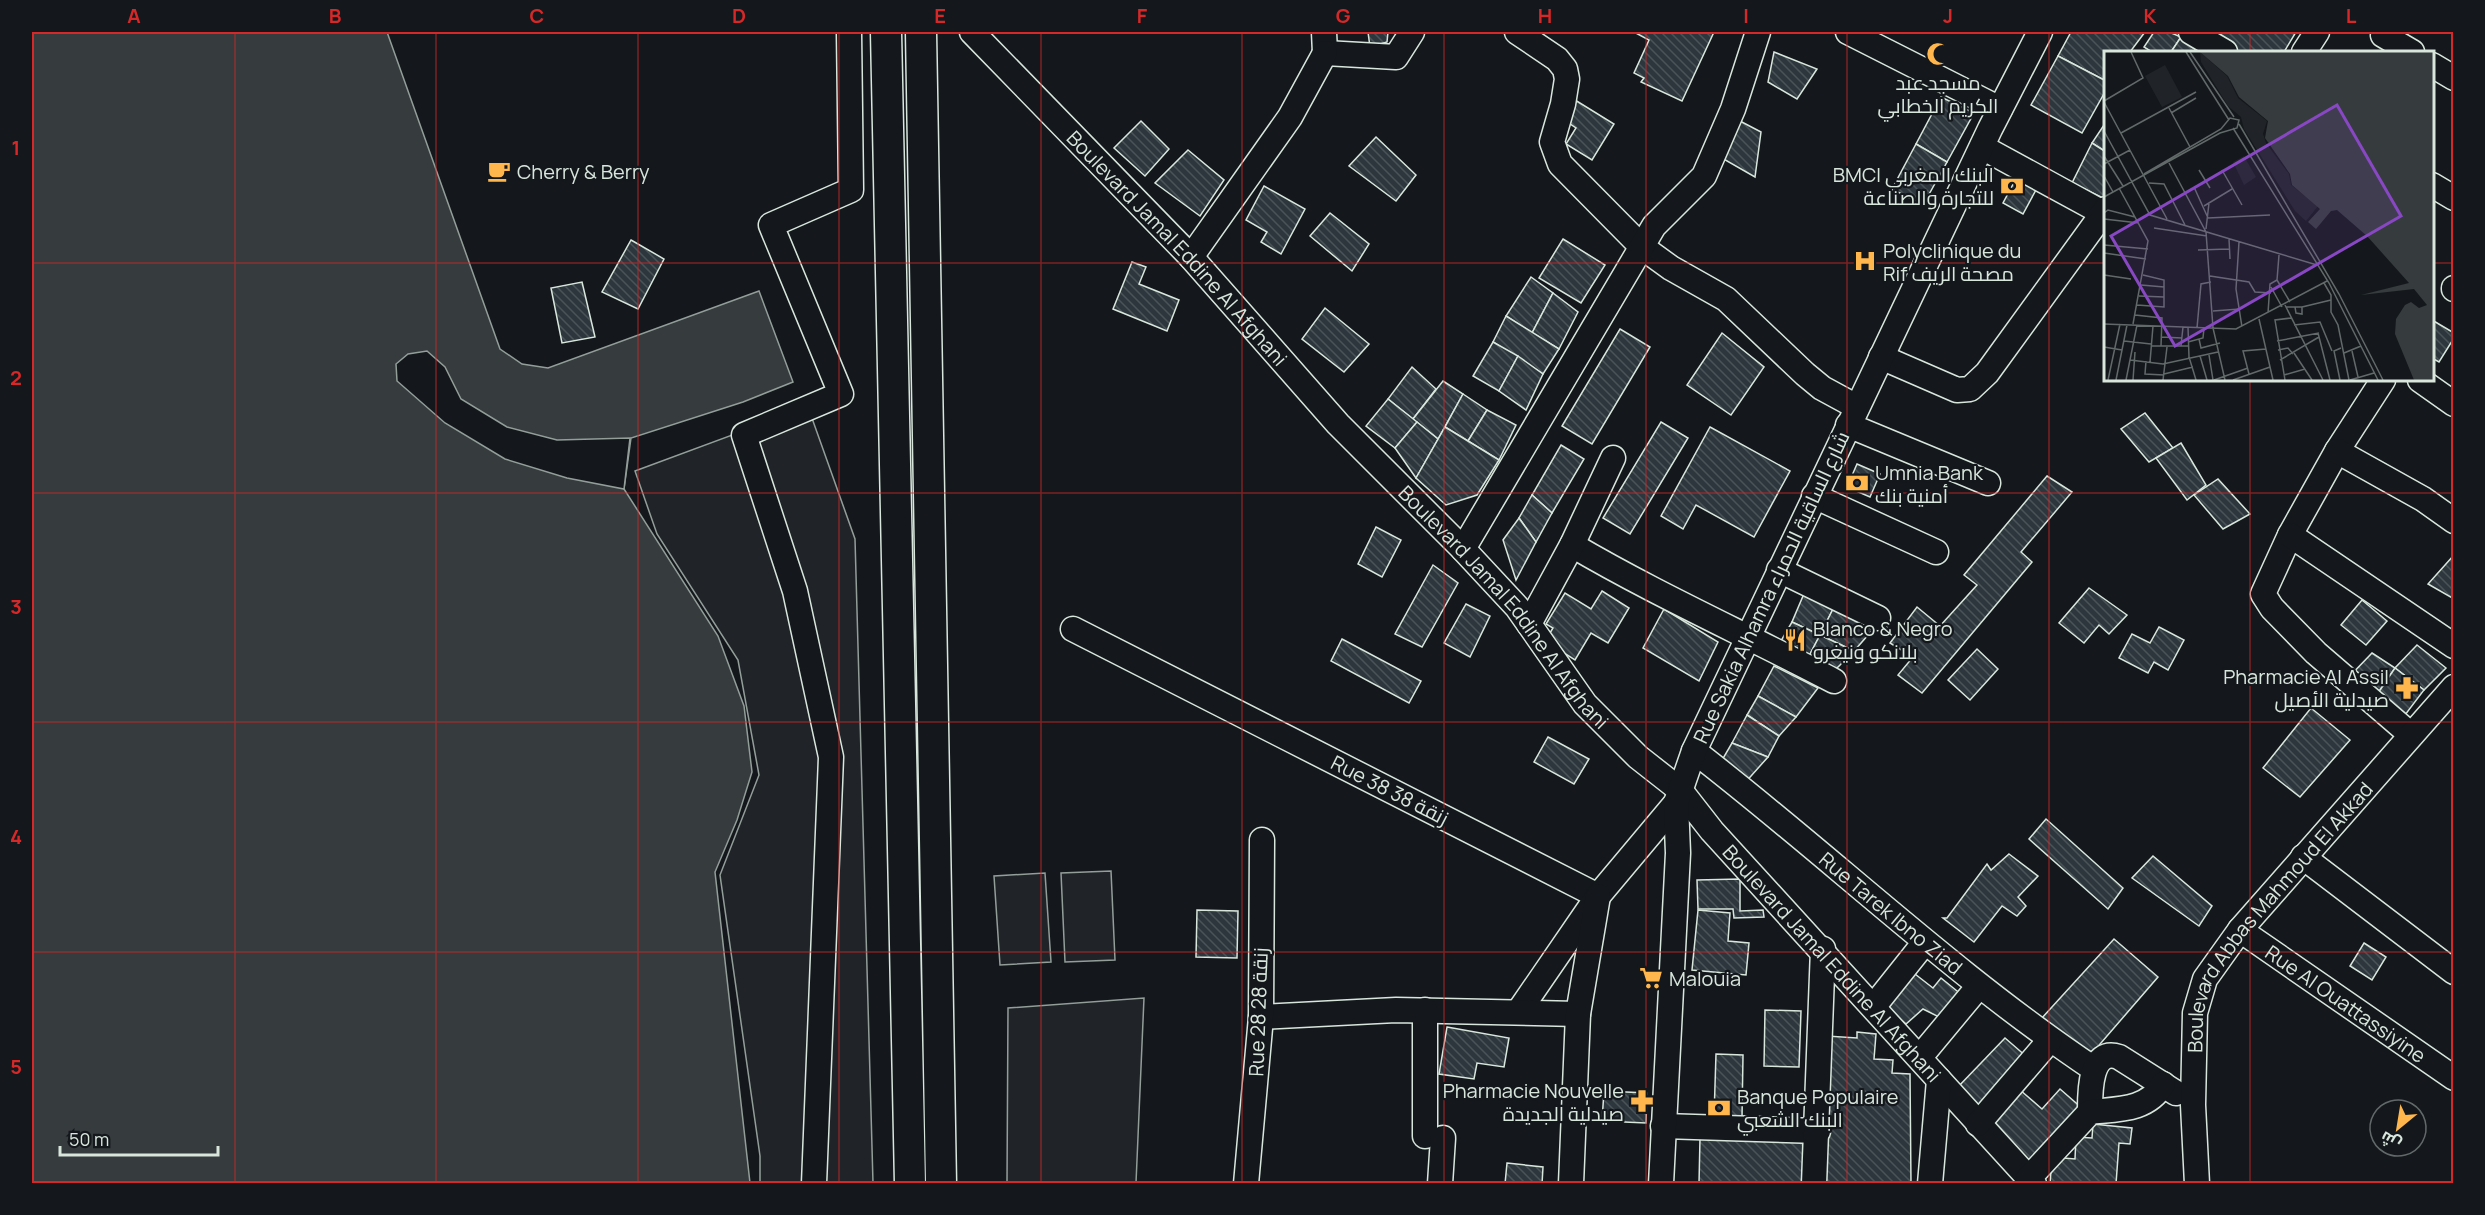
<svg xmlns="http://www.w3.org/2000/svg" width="2485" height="1215" font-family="Manrope,Cairo,sans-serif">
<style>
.green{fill:#202428;stroke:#939e99;stroke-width:1.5}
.water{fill:#363b3e;stroke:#939e99;stroke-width:1.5}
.pier{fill:#14181c;stroke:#939e99;stroke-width:1.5}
.building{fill:url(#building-back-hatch);stroke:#d8e6dc;stroke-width:1.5}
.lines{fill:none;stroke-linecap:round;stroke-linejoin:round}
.minor-casing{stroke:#d8e6dc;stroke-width:27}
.major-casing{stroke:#d8e6dc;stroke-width:33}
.minor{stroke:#14181c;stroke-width:24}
.major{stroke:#14181c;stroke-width:30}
.grid{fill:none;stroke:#d62828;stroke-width:1.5;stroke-opacity:0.55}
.labels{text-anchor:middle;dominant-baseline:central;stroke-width:4.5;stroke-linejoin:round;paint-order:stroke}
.poi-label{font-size:20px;fill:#d8e6dc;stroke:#14181c;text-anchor:start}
.street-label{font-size:20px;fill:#d8e6dc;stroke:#14181c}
.inset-road{fill:none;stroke:#626a69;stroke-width:1.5}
.view{fill:#8948c3;fill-opacity:0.15;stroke:#8948c3;stroke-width:3}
.inset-edge{fill:none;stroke:#d8e6dc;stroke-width:3}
.neatline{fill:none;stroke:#d62828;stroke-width:2}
.grid-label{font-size:20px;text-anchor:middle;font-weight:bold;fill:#d62828}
</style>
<defs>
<pattern id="building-back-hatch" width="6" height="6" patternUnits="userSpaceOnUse" patternTransform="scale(1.5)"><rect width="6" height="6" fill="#2c363c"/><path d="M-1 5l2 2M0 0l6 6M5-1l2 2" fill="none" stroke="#4a5358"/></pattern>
</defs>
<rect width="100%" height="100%" fill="#14181c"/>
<!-- green -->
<g class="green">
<polygon points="808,407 855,539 873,1183 760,1183 760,1156 720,875 759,775 738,660 657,534 635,471"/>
<polygon points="1111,871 1115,960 1065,962 1061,873"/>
<polygon points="1045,873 1051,962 1000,965 994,876"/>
<polygon points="1144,998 1136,1183 1007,1183 1008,1008"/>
</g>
<!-- water -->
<polygon class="water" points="32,32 387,32 500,349 522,364 548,368 759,291 793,382 743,402 631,438 624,489 718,636 744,706 752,772 737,820 715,872 750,1183 32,1183"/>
<!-- pier -->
<polygon class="pier" points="427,351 445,367 461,399 507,427 557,440 630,438 624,489 567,478 505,459 445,423 397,381 396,364 408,354"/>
<!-- building -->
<g class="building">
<polygon points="1368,32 1388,32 1387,42 1370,47"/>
<polygon points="1634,32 1714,32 1682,101 1641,82 1644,78 1634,73 1649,40"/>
<polygon points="2071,32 2145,32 2130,52 2106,52 2106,81 2058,56"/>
<polygon points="2154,32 2169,32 2181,37 2171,52 2152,52 2144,47"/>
<polygon points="2200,32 2296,32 2284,52 2235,52"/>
<polygon points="2181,37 2198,52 2171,52"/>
<polygon points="1774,52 1817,69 1797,99 1768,82"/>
<polygon points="2058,56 2106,81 2106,90 2082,133 2031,105"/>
<polygon points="1941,97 1974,113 1947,162 1916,144"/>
<polygon points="1575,100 1614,124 1592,160 1566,144 1576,128 1563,119"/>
<polygon points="1738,120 1761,132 1755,177 1720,157"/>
<polygon points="1141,121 1169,149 1145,176 1114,148"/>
<polygon points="2106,122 2106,152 2092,143"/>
<polygon points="1376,137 1416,175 1396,201 1349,166"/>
<polygon points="2092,143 2106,152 2105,199 2072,183"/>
<polygon points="1916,144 1947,162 1923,205 1892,189"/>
<polygon points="1188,150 1224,180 1200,216 1155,183"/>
<polygon points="2017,177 2037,188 2023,214 2003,203"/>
<polygon points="1264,186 1305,209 1281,254 1261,242 1267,232 1246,220"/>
<polygon points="1330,213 1369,244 1352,271 1310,236"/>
<polygon points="1563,239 1605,265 1581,303 1539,278"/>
<polygon points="631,240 664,259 638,309 602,292"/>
<polygon points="1132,262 1146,267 1139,284 1179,300 1167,331 1113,309"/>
<polygon points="1531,277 1553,293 1532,333 1506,316"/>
<polygon points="582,282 595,337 562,343 551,288"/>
<polygon points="1553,293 1578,312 1559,349 1532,333"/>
<polygon points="1325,308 1369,344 1344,372 1302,339"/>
<polygon points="1506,316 1559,349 1543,374 1493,342"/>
<polygon points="2432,320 2454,333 2454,338 2439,362 2432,358"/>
<polygon points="1620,329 1650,347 1592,444 1562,426"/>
<polygon points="1722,333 1764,367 1731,415 1687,385"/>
<polygon points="1493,342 1518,356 1499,391 1473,376"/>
<polygon points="1518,356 1543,374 1526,410 1499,391"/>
<polygon points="1412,367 1436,389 1413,419 1388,399"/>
<polygon points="1443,381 1463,394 1438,439 1413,419"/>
<polygon points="1463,394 1487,410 1468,441 1445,427"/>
<polygon points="1388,399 1417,422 1395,448 1366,426"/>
<polygon points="1487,410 1516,425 1499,460 1468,441"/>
<polygon points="2145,413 2173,448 2149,462 2121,429"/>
<polygon points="1417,422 1438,439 1416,478 1395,448"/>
<polygon points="1661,422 1688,438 1630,534 1603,518"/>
<polygon points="1445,427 1499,460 1477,495 1446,505 1416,478"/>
<polygon points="1710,427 1790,471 1754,537 1696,505 1683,529 1661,516"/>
<polygon points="2181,443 2206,485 2187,500 2156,458"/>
<polygon points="1561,445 1584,459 1552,513 1532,495"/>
<polygon points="1857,464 1880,474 1870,497 1847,487"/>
<polygon points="2047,476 2072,492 2021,552 2032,562 1922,693 1898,675 1913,657 1890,643 1917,607 1940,626 1977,585 1964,575"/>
<polygon points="2218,479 2250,514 2223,529 2194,495"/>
<polygon points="1532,495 1552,513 1536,542 1519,518"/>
<polygon points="1519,518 1536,542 1516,580 1503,540"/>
<polygon points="1376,527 1401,540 1382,577 1358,564"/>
<polygon points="2454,555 2454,599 2428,584"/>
<polygon points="1433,565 1458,583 1422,647 1395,634"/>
<polygon points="2089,588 2127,615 2109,634 2099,625 2084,643 2059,623"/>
<polygon points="1806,589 1833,609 1820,635 1792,622"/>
<polygon points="1602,591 1629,608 1608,643 1591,633 1575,660 1545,641 1553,628 1546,624 1565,593 1591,609"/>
<polygon points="2362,600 2387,621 2366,645 2341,625"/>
<polygon points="1466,604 1490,616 1470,657 1444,643"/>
<polygon points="1664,609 1718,642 1699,681 1643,648"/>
<polygon points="1833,609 1876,626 1854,651 1820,635"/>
<polygon points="1792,622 1820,635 1808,658 1778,646"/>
<polygon points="2159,627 2184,640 2168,670 2154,662 2148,673 2119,658 2132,634 2150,643"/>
<polygon points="1820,635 1854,651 1832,673 1808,658"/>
<polygon points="1342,639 1421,681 1409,703 1331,661"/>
<polygon points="2417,645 2446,668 2424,690 2395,668"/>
<polygon points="1977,649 1998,669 1970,700 1948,680"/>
<polygon points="2372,653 2395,668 2376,696 2349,677"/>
<polygon points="1774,666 1818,688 1796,717 1758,696"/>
<polygon points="2395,668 2424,690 2402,719 2376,696"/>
<polygon points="1758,696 1796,717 1779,736 1747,715"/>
<polygon points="2311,708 2350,740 2300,797 2263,768"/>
<polygon points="1747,715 1779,736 1768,757 1732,743"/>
<polygon points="1548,737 1589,759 1574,784 1534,762"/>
<polygon points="1732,743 1768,757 1743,785 1718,767"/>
<polygon points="2046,819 2123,888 2108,909 2029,839"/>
<polygon points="2009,854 2038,876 2018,897 2026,906 2017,916 2002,906 1974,942 1943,918 1947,918 1987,864 1991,870"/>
<polygon points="2153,856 2212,906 2199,926 2132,878"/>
<polygon points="1740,879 1740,911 1763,910 1764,917 1734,918 1733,909 1698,909 1697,880"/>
<polygon points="1197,910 1238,911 1237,958 1196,957"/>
<polygon points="1698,910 1730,913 1728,941 1749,943 1746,975 1692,970"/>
<polygon points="2114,939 2158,977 2088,1058 2041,1019"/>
<polygon points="2364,943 2386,957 2372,980 2350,966"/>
<polygon points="1915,974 1933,988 1941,978 1962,995 1943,1019 1923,1009 1906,1024 1887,1008"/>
<polygon points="1765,1010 1801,1011 1799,1067 1764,1066"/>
<polygon points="1447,1027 1509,1038 1504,1067 1477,1063 1474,1079 1439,1074"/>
<polygon points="1857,1032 1876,1034 1874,1059 1893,1060 1892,1073 1910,1074 1911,1184 1818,1184 1827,1036 1857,1038"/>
<polygon points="2005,1038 2027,1057 1982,1110 1957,1088"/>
<polygon points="1716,1054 1743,1055 1742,1118 1714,1117"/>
<polygon points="2060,1089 2083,1109 2028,1170 1984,1130 2020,1090 2042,1109"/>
<polygon points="1604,1091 1647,1093 1646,1123 1602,1121"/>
<polygon points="2093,1124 2132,1128 2130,1144 2119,1143 2116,1184 2050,1184 2052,1157 2075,1159 2076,1137 2092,1138"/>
<polygon points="1809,1137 1807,1184 1699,1184 1700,1138"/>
<polygon points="1507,1163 1543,1167 1542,1184 1505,1184"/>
</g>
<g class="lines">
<!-- minor casing -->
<g class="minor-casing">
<g id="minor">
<path id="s1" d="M 972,32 L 1191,257 L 1338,424 L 1463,549 L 1517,607 L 1585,704 L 1638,757 L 1680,790 L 1712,831 L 2034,1184"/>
<polyline points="1324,32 1325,53"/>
<polyline points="1517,32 1557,59 1565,69 1567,79 1563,104 1552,142 1560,164 1642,247 1671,268 1726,299 1805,374 1822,388 1857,407"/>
<polyline points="1848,32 2000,109"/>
<polyline points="2191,32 2225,52"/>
<polyline points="2383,35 2412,52"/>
<polyline points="2304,52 2317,32"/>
<polyline points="1325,53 1396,57 1412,32"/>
<polyline points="2432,65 2454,78"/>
<polyline points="1982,147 2103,213"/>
<polyline points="2432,185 2454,198"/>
<polyline points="1191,257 1290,117 1325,53"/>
<polyline points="2454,288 2454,289"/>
<polyline points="1881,357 1957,390 1970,389 1987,373 2106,209"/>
<polyline points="2383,380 2337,451 2290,535 2263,594 2272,608 2316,653 2410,734"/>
<polyline points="2420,380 2454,404"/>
<polyline points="1848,425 1988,483"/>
<polyline points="2337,451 2423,499 2454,521"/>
<polyline points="1814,496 1936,552"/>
<polyline points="2290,535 2454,646"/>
<path d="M 1572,545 C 1657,595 1747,635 1834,681"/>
<polyline points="1463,549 1654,226 1704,176 1733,109 1758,32"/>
<polyline points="1779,570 1878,618"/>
<polyline points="1529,624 1572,545 1613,458"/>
<polyline points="1073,629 1598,896"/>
<path id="s2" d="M 1694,751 C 1829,855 1952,974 2094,1069"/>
<polyline points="2303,857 2454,972"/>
<path id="s3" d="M 2240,930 L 2454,1078"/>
<polyline points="1874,1006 1925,942"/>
<polyline points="1519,1011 1598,896 1676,803"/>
<polyline points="1261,1017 1396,1010 1578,1014"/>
<polyline points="1920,1057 1979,986"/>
<path d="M 2090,1112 C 2090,1094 2089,1047 2119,1057 L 2176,1093"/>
<polyline points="1978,1124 2050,1040"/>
<polyline points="1663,1126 1818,1131"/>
<polyline points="1425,1136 1425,1010"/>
<path d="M 2028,1179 L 2090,1112 C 2118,1109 2147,1111 2163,1084"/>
<polyline points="814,1184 831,757 795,591 744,435 841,394 771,225 851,190 849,32"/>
<polyline points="1246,1184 1261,1017 1262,840"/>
<polyline points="1440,1184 1443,1138"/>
<polyline points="1571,1184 1578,1014 1598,896"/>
<polyline points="1661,1184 1678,853 1676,803 1694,751 1990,129 2040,32"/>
<polyline points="1814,1184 1823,949"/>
<polyline points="1930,1184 1939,1080"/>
<path id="s4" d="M 2197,1184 L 2193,1105 L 2195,1013 L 2205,979 L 2240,930 L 2454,687"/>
</g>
</g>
<!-- major casing -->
<g class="major-casing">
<g id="major">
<polyline points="886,32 910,1184"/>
<polyline points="921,32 941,1184"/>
</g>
</g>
<!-- minor -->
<use href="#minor" class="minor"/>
<!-- major -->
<use href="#major" class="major"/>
</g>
<!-- grid -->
<path class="grid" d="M 235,32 L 235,1184M 436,32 L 436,1184M 638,32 L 638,1184M 839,32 L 839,1184M 1041,32 L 1041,1184M 1242,32 L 1242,1184M 1444,32 L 1444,1184M 1646,32 L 1646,1184M 1847,32 L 1847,1184M 2049,32 L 2049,1184M 2250,32 L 2250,52M 32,263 L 2106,263M 2432,263 L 2454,263M 2250,380 L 2250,1184M 32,493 L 2454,493M 32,722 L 2454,722M 32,952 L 2454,952"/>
<!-- icons -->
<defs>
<g id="mosque-bare" transform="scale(1.8)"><path d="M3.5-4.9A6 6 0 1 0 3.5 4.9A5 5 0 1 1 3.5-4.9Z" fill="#ffb74d" stroke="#14181c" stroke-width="2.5" paint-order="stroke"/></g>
<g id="cafe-bare" transform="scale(1.8)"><path d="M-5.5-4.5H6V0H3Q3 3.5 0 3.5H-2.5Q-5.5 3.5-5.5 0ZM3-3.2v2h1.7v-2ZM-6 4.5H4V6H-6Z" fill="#ffb74d" stroke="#14181c" stroke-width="2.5" paint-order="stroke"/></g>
<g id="bank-bare" transform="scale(1.8)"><path d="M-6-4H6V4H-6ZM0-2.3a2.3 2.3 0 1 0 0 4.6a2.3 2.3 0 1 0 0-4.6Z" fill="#ffb74d" stroke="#14181c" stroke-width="2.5" paint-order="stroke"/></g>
<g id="hospital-bare" transform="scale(1.8)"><path d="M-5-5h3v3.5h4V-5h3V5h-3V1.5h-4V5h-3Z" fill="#ffb74d" stroke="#14181c" stroke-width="2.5" paint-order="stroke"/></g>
<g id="restaurant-bare" transform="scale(1.8)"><path d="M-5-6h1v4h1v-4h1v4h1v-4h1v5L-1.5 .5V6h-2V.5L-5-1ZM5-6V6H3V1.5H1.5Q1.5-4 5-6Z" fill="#ffb74d" stroke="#14181c" stroke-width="2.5" paint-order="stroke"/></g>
<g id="pharmacy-bare" transform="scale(1.8)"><path d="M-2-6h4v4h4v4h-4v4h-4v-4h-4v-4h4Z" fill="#ffb74d" stroke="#14181c" stroke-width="2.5" paint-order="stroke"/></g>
<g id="supermarket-bare" transform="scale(1.8)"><path d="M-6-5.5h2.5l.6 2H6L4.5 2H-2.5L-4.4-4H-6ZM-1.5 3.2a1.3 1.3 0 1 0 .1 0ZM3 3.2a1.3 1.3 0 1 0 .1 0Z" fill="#ffb74d" stroke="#14181c" stroke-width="2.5" paint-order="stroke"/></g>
</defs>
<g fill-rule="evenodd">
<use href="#mosque-bare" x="1938" y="54"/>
<use href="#cafe-bare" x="499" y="171"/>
<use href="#bank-bare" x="2012" y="186"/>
<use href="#hospital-bare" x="1865" y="261"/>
<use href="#bank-bare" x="1857" y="483"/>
<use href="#restaurant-bare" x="1795" y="640"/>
<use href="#pharmacy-bare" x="2407" y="688"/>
<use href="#supermarket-bare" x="1651" y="978"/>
<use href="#pharmacy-bare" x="1642" y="1101"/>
<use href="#bank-bare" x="1719" y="1108"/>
</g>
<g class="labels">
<!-- poi labels -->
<g class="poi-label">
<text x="1938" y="82" text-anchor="middle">مسجد عبد<tspan x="1938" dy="23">الكريم الخطابي</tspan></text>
<text x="517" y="171">Cherry &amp; Berry</text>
<text x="1994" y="174" text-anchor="end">BMCI البنك المغربي<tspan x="1994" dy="23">للتجارة والصناعة</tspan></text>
<text x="1883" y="250">Polyclinique du<tspan x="1883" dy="23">Rif مصحة الريف</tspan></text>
<text x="1875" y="472">Umnia Bank<tspan x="1875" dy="23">أمنية بنك</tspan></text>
<text x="1813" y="628">Blanco &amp; Negro<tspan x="1813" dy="23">بلانكو ونيغرو</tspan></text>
<text x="2389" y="676" text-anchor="end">Pharmacie Al Assil<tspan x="2389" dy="23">صيدلية الأصيل</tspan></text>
<text x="1669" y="978">Malouia</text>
<text x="1624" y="1090" text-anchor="end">Pharmacie Nouvelle<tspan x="1624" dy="23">صيدلية الجديدة</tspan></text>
<text x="1737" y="1096">Banque Populaire<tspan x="1737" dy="23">البنك الشعبي</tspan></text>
</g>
<!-- street labels -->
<g class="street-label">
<text stroke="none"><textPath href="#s1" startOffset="298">Boulevard Jamal Eddine Al Afghani</textPath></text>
<text transform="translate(1771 587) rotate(-65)">Rue Sakia Alhamra شارع الساقية الحمراء</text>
<text stroke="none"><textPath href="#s1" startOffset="784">Boulevard Jamal Eddine Al Afghani</textPath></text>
<text transform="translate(1390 790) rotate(27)">Rue 38 زنقة 38</text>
<text stroke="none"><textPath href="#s2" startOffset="255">Rue Tarek Ibno Ziad</textPath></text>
<text stroke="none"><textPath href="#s4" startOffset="296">Boulevard Abbas Mahmoud El Akkad</textPath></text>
<text stroke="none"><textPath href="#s1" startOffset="1270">Boulevard Jamal Eddine Al Afghani</textPath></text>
<text stroke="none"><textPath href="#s3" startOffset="129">Rue Al Ouattassiyine</textPath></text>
<text transform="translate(1258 1012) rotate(-88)">Rue 28 زنقة 28</text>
</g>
</g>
<!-- overview -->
<g transform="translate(2104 51)">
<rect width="330" height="330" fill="#14181c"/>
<path d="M 96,1 L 123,25 L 134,47 L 163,70 L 159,83 L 162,92 L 185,123 L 187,134 L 214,155 L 202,170 L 191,160 L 140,78 L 137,66 L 124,55 L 97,11 ZM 61,14 L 78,46 L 58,56 L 41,25 ZM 140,105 L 152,126 L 140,134 L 129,111 Z" fill="#202428"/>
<path d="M 96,1 L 330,1 L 330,329 L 310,329 L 291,283 L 292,268 L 301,254 L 307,251 L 315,257 L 323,254 L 310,238 L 257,244 L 305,232 L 263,185 L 233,159 L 227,160 L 212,178 L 204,171 L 216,158 L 188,134 L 186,123 L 161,87 L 164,70 L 135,46 L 124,25 Z" fill="#363b3e"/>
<path class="inset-road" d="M 82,1 L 125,69M 86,1 L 130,66M 0,50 L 39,27 L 27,1M 0,51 L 63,168M 65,57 L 86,96M 67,62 L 92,47M 135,73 L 235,243 L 279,329M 129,77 L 225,232 L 274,329M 0,80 L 46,164 L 213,214M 17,82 L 92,41M 0,105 L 19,135M 65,112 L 102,181 L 109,277 L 121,329M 0,113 L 26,99M 95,119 L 106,137M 118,119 L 138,154M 0,125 L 9,141M 45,132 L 60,133 L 81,174M 90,136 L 104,167M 15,137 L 44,190 L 29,273M 0,146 L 116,82 L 133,77 L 135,69 L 126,67 L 117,78 L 40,123M 100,155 L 128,138M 0,162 L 4,159 L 31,166M 104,167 L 166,164M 0,168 L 35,172M 50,177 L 103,185M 102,178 L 105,152M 125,188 L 126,208M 135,191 L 132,238 L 138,276M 0,194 L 44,198M 94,199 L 125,198M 0,202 L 42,208M 0,224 L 27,228M 106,225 L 145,231 L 151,241 L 167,242M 173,229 L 175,204M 173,229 L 186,251M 220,232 L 227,244 L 227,261 L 234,274 L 245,329M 37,234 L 60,236M 167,236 L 178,256M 35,245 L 60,246M 33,254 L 60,256 L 60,229 L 39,224M 181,254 L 219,329M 182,256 L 198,256 L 198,263 L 192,262 L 191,256M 198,256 L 227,249M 109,260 L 136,258M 164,262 L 166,233 L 173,229M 31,264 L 58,267 L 57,295M 155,268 L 169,329M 0,273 L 132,278 L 223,230M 190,274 L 216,271 L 228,300M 84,276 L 85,306 L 92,329M 93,277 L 97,233 L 107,231M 214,282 L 226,329M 57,286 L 78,287M 95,288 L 97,297 L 116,292M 20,290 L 47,293M 173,290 L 215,282M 84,291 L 99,287 L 100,277M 47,295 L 84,295M 77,295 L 79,276M 0,296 L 18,299M 174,299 L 184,297 L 189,303M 248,300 L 254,326M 190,302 L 208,329M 240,302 L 257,295M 105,304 L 109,329M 96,305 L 103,329M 26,309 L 59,313 L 114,301M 176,309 L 215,286M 42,310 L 41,323 L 60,324M 46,311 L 49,275M 60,323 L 89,316M 145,323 L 139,300 L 162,298M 180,324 L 201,318M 4,329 L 16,273M 12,329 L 23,274M 22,329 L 33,274M 29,329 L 31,301M 59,329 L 63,296M 110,329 L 144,317M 129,329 L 166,316M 181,329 L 171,269 L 187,267M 236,329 L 230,300 L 237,297M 246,329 L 270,322"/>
<path class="view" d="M 233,54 L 297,165 L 71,295 L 7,185 Z"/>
<rect width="330" height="330" class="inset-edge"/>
</g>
<!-- border -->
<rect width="2485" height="1215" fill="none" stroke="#14181c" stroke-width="66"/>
<!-- north arrow -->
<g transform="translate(2398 1128) rotate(210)"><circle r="28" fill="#14181c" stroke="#626a69" stroke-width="1.5"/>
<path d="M0-4.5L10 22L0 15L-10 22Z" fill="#ffb74d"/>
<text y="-9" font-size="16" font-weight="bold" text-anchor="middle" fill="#d8e6dc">ش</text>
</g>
<!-- scale -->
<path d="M60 1146v9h158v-9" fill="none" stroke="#d8e6dc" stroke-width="3"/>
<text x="69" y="1146" font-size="18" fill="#d8e6dc" stroke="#14181c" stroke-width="4.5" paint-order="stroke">50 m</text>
<rect x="33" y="33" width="2419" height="1149" class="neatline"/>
<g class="grid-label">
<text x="134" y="23">A</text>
<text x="335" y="23">B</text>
<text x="537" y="23">C</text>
<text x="739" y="23">D</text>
<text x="940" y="23">E</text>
<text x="1142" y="23">F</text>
<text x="1343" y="23">G</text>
<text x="1545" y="23">H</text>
<text x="1746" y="23">I</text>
<text x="1948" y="23">J</text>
<text x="2150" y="23">K</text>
<text x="2351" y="23">L</text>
<text x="16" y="155">1</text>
<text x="16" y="385">2</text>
<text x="16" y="614">3</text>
<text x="16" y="844">4</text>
<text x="16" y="1074">5</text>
</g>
</svg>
